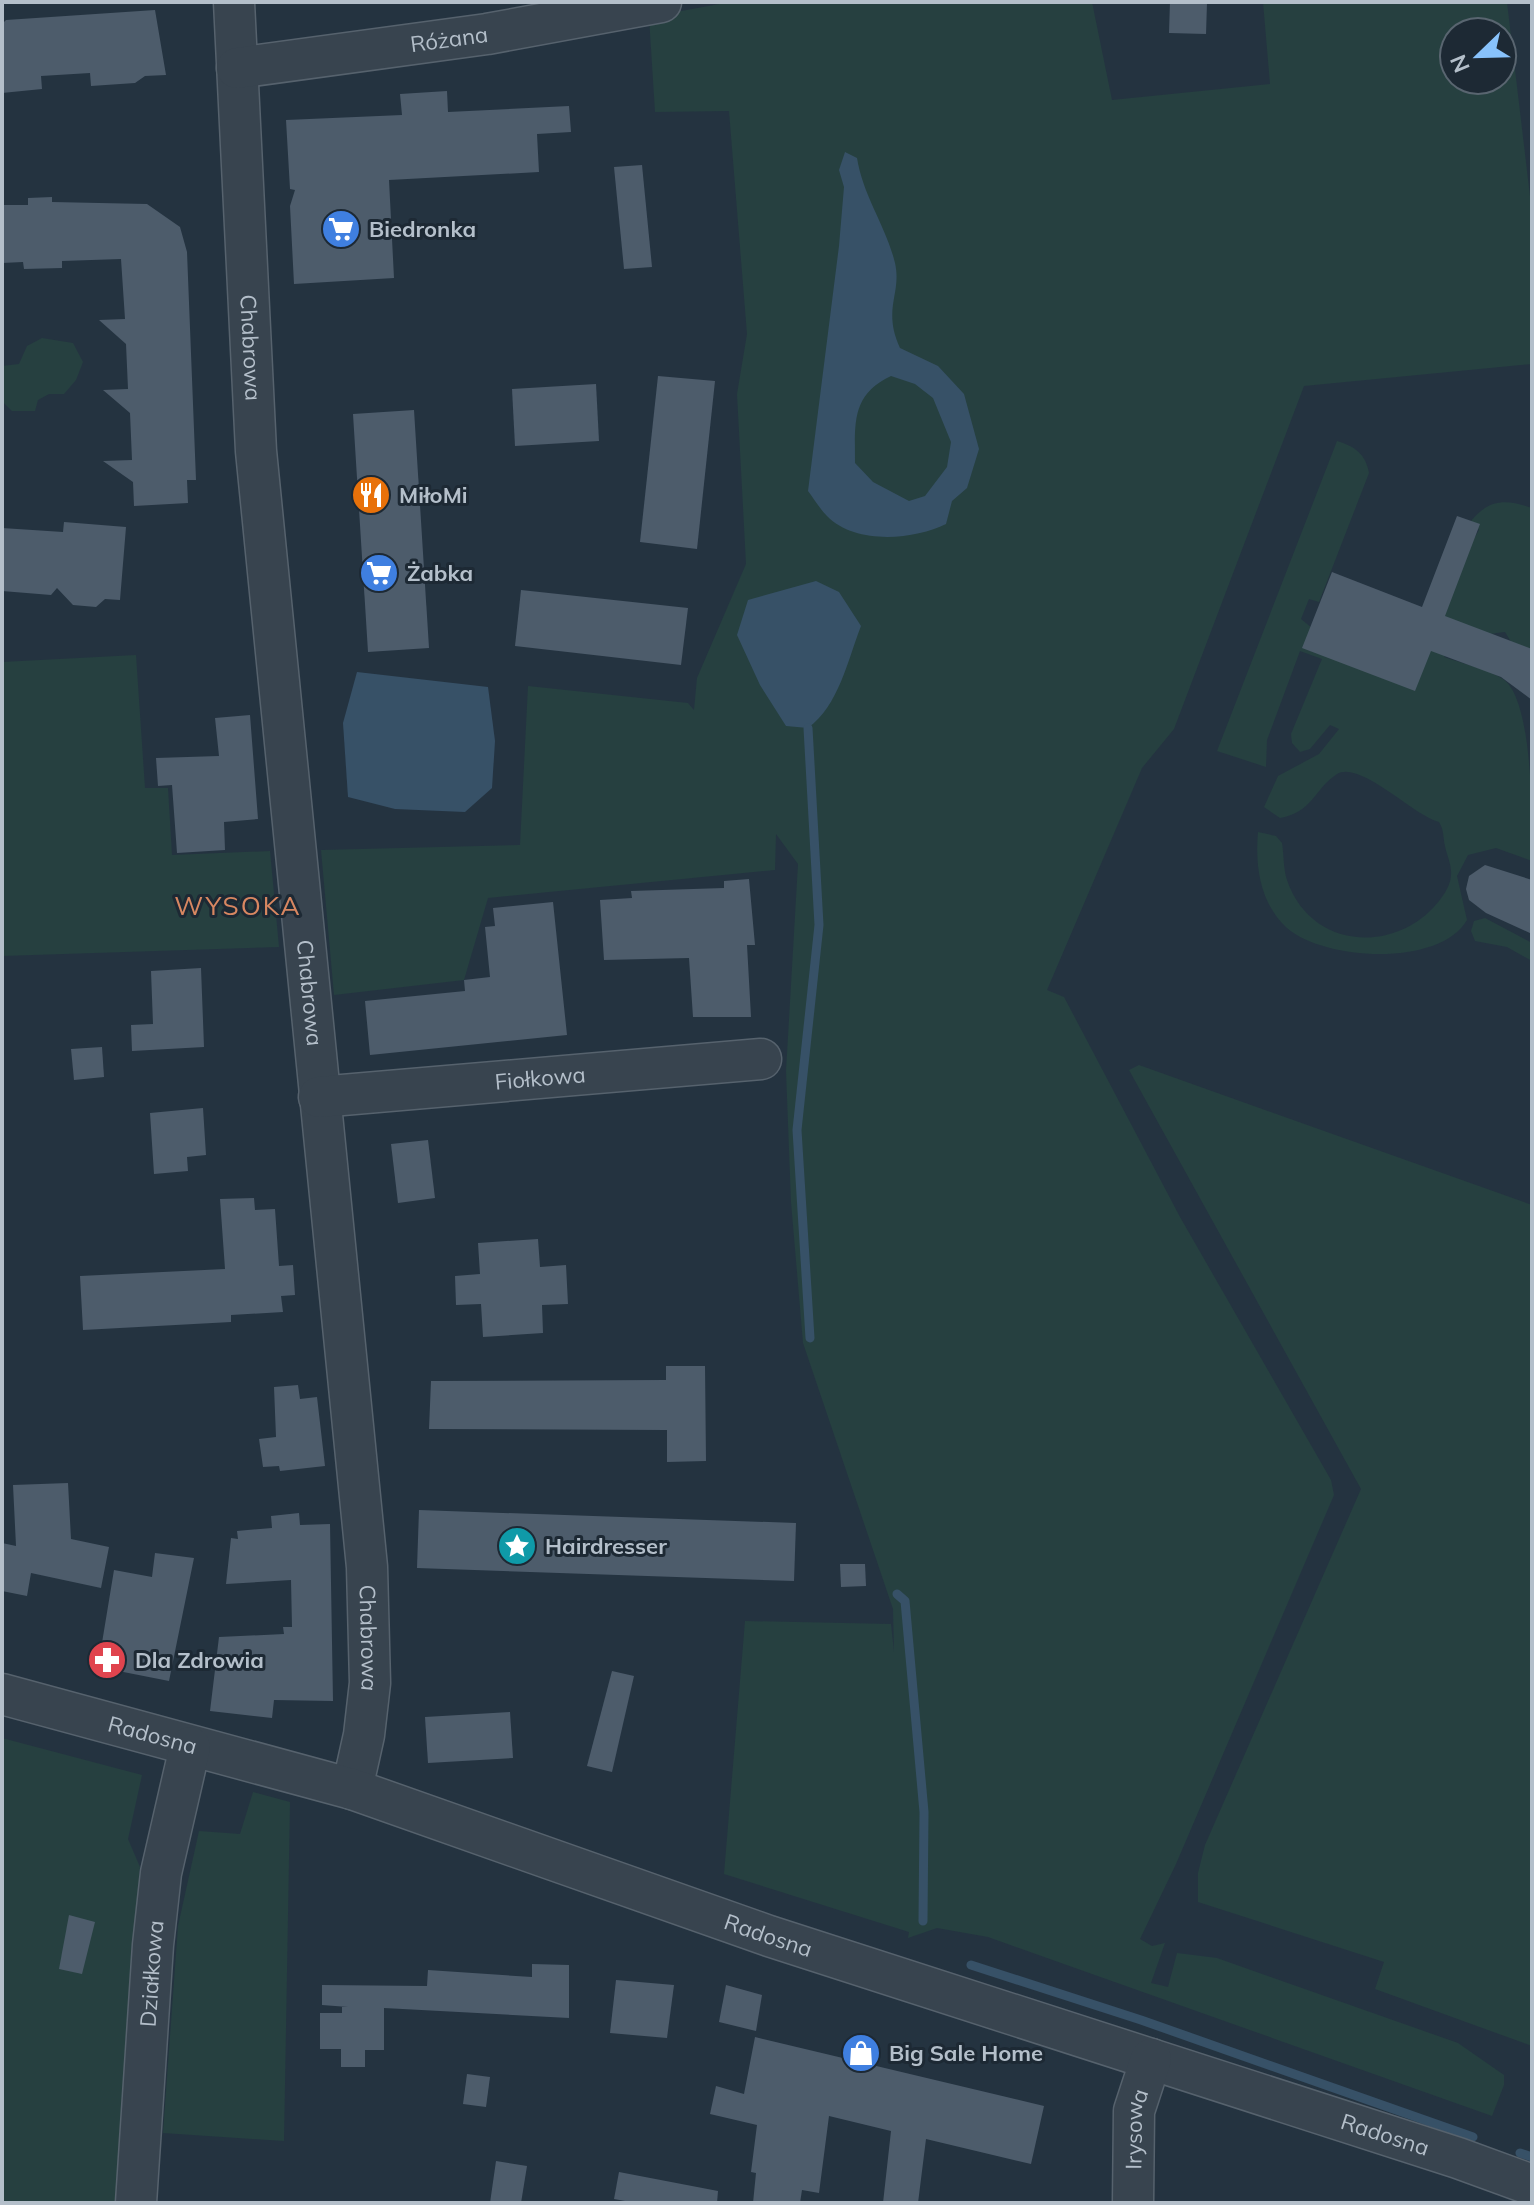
<svg xmlns="http://www.w3.org/2000/svg" width="1534" height="2205" font-family="Mulish,sans-serif">
<style>
.green{fill:#264040;fill-rule:evenodd}
.water{fill:#375167;fill-rule:evenodd}
.lines{fill:none;stroke-linecap:round;stroke-linejoin:round}
.stream{stroke:#375167;stroke-width:9}
.building{fill:#4d5c6b}
.minor-casing{stroke:#56626d;stroke-width:43}
.minor{stroke:#38444f;stroke-width:40}
.labels{text-anchor:middle;dominant-baseline:central;stroke-width:6;stroke-linejoin:round;paint-order:stroke}
.street-label{font-size:22px;fill:#b4bfca;stroke:#1d2934}
.poi-label{font-size:22px;font-weight:bold;fill:#b4bfca;stroke:#1d2934;text-anchor:start}
.quarter-label{font-size:26px;letter-spacing:2px;fill:#d88761;stroke:#1d2934}
</style>
<rect width="100%" height="100%" fill="#243340"/>
<!-- green -->
<g class="green">
<path d="M 730,2 L 1092,2 L 1112,100 L 1270,84 L 1263,2 L 1507,2 L 1532,213 L 1532,364 L 1304,386 L 1174,729 L 1142,768 L 1047,990 L 1064,997 L 1180,1217 L 1331,1480 L 1334,1495 L 1176,1864 L 1140,1939 L 1152,1946 L 1165,1943 L 1151,1983 L 1168,1987 L 1177,1953 L 1217,1958 L 1458,2043 L 1504,2075 L 1504,2085 L 1492,2116 L 988,1937 L 937,1928 L 908,1938 L 909,1932 L 724,1874 L 745,1621 L 891,1624 L 894,1652 L 893,1609 L 803,1343 L 791,1202 L 786,1071 L 798,864 L 776,834 L 775,870 L 488,898 L 464,980 L 334,995 L 321,850 L 520,845 L 528,686 L 688,703 L 694,710 L 697,678 L 746,564 L 737,394 L 747,334 L 729,111 L 655,112 L 649,17 ZM 1454,32 L 1502,32 L 1502,80 L 1454,80 Z"/>
<polygon points="42,338 73,343 83,362 76,380 64,394 49,394 38,400 35,411 12,411 2,401 2,366 19,364 27,346"/>
<path d="M 1337,441 C 1354,446 1366,454 1369,473 L 1319,602 L 1309,599 L 1301,619 L 1329,642 L 1426,622 L 1479,530 L 1471,521 C 1489,499 1506,499 1532,508 L 1532,650 L 1513,645 L 1505,632 C 1481,634 1464,643 1444,657 C 1463,664 1486,668 1503,679 C 1534,700 1532,824 1532,861 L 1496,848 L 1468,855 L 1457,876 L 1467,920 C 1440,967 1325,961 1287,928 C 1260,903 1255,867 1258,832 L 1276,836 L 1282,843 C 1284,855 1283,868 1287,880 C 1309,946 1388,955 1433,908 C 1441,899 1450,888 1451,876 C 1452,865 1447,856 1445,846 C 1443,837 1444,830 1439,822 C 1414,816 1360,760 1337,774 C 1314,789 1313,812 1280,818 L 1264,807 L 1278,776 L 1319,754 L 1339,729 L 1330,725 L 1310,749 L 1300,752 L 1292,743 L 1291,734 L 1322,659 L 1300,651 L 1267,740 L 1266,767 L 1217,751 Z"/>
<polygon points="136,655 145,788 168,788 172,855 270,851 279,947 2,956 2,662"/>
<polygon points="1485,918 1532,943 1532,961 1507,947 1475,941 1471,931 1474,921"/>
<polygon points="1139,1065 1532,1205 1532,2046 1375,1989 1384,1962 1198,1902 1198,1873 1205,1845 1361,1489 1129,1070"/>
<polygon points="2,1738 142,1775 128,1839 140,1867 119,2203 2,2203"/>
<polygon points="253,1792 290,1802 284,2141 163,2133 178,1926 199,1831 240,1834"/>
</g>
<!-- water -->
<g class="water">
<path d="M 845,152 L 857,158 C 863,196 886,226 895,263 C 902,294 882,309 900,348 L 938,366 L 964,394 L 979,449 L 967,488 L 952,501 L 946,524 C 914,540 855,545 827,516 C 820,509 814,499 808,491 L 839,246 L 844,187 L 839,170 ZM 891,376 L 915,384 L 933,398 L 951,442 L 947,467 L 925,496 L 909,501 L 873,482 L 855,463 C 855,423 851,395 891,376 Z"/>
<path d="M 816,581 L 839,592 L 861,626 C 847,662 839,705 808,728 L 786,726 L 760,685 L 737,635 L 748,600 Z"/>
<polygon points="357,672 488,687 495,741 492,788 465,812 395,809 348,797 343,723"/>
</g>
<g class="lines">
<!-- stream -->
<g class="stream">
<polyline points="808,728 819,925 797,1130 810,1338"/>
<polyline points="897,1594 905,1601 924,1812 923,1921"/>
<polyline points="971,1965 1141,2020 1473,2137"/>
<polyline points="1520,2153 1532,2157"/>
</g>
</g>
<!-- building -->
<g class="building">
<polygon points="1170,2 1207,2 1206,34 1169,33"/>
<polygon points="155,10 166,75 145,76 135,83 91,86 90,73 41,76 42,89 2,93 2,24 6,20"/>
<polygon points="447,91 448,112 569,106 571,132 537,134 539,172 389,180 394,278 294,284 290,206 295,190 290,189 286,120 402,115 400,94"/>
<polygon points="642,165 652,267 624,269 614,167"/>
<polygon points="52,197 52,202 147,204 180,227 187,252 196,480 187,480 188,503 134,506 133,482 103,461 132,460 130,413 103,390 128,389 126,344 99,320 125,319 121,259 62,261 62,268 24,269 23,262 2,263 2,205 28,205 28,198"/>
<polygon points="658,376 715,381 697,549 640,542"/>
<polygon points="596,384 599,441 515,446 512,389"/>
<polygon points="414,410 429,648 368,652 353,414"/>
<polygon points="1457,516 1480,524 1445,616 1532,649 1532,700 1501,677 1431,651 1415,691 1302,648 1332,572 1422,607"/>
<polygon points="64,522 126,527 120,600 105,599 96,607 73,605 57,588 51,595 2,591 2,528 63,532"/>
<polygon points="521,590 688,608 681,665 515,646"/>
<polygon points="250,715 258,819 224,822 225,850 177,853 172,785 158,786 156,758 219,756 215,718"/>
<polygon points="1485,865 1532,880 1532,934 1486,913 1469,900 1466,889 1469,876"/>
<polygon points="749,879 755,945 747,945 751,1017 693,1017 689,958 604,960 600,900 632,898 631,891 724,888 724,881"/>
<polygon points="553,902 567,1035 370,1055 365,1001 465,991 464,980 490,977 485,927 495,926 493,908"/>
<polygon points="201,968 204,1047 132,1051 131,1025 153,1024 151,971"/>
<polygon points="102,1047 104,1077 74,1080 71,1049"/>
<polygon points="203,1108 206,1155 187,1157 188,1171 154,1174 150,1113"/>
<polygon points="428,1140 435,1198 398,1203 391,1144"/>
<polygon points="254,1198 255,1210 275,1209 279,1266 293,1265 295,1295 281,1296 283,1312 231,1315 231,1322 83,1330 80,1276 225,1269 220,1199"/>
<polygon points="538,1239 540,1267 566,1265 568,1304 542,1305 543,1333 483,1337 481,1304 456,1305 455,1276 480,1274 478,1243"/>
<polygon points="666,1366 705,1366 706,1461 667,1462 667,1430 429,1429 431,1381 666,1380"/>
<polygon points="298,1385 300,1399 317,1397 325,1466 280,1471 279,1466 263,1467 259,1439 276,1437 274,1387"/>
<polygon points="68,1483 71,1539 109,1547 101,1588 31,1573 27,1596 2,1591 2,1543 16,1546 13,1485"/>
<polygon points="419,1510 796,1523 794,1581 417,1568"/>
<polygon points="299,1513 300,1525 330,1524 333,1701 274,1700 272,1718 210,1711 219,1637 284,1634 283,1627 292,1627 291,1580 226,1584 231,1538 238,1539 237,1531 272,1528 271,1516"/>
<polygon points="155,1553 194,1558 169,1681 98,1667 114,1570 152,1577"/>
<polygon points="840,1564 865,1564 866,1586 841,1587"/>
<polygon points="612,1671 634,1676 612,1772 587,1766"/>
<polygon points="510,1712 513,1758 428,1763 425,1717"/>
<polygon points="69,1915 95,1922 82,1974 59,1969"/>
<polygon points="532,1964 569,1965 569,2018 384,2008 384,2050 365,2050 365,2067 341,2067 341,2049 320,2049 320,2013 342,2013 342,2007 348,2007 322,2005 322,1985 427,1986 428,1970 532,1977"/>
<polygon points="616,1980 674,1985 667,2038 610,2033"/>
<polygon points="726,1985 762,1995 756,2031 719,2022"/>
<polygon points="755,2037 1044,2106 1031,2164 926,2139 918,2203 883,2203 891,2131 829,2116 819,2193 802,2190 800,2203 753,2203 756,2173 751,2172 757,2125 710,2114 716,2086 744,2094"/>
<polygon points="467,2074 490,2077 486,2107 463,2104"/>
<polygon points="496,2161 527,2166 521,2203 490,2203"/>
<polygon points="619,2172 718,2191 717,2203 636,2203 614,2199"/>
</g>
<g class="lines">
<!-- minor casing -->
<g class="minor-casing">
<g id="minor">
<path id="s1" d="M 234,2 L 256,451 L 367,1567 L 370,1683 L 364,1735 L 352,1789"/>
<path id="s2" d="M 237,68 L 487,34 L 661,2"/>
<path id="s3" d="M 319,1097 L 761,1059"/>
<path id="s4" d="M 2,1694 L 352,1789 L 769,1936 L 1458,2158 L 1532,2185"/>
<path id="s5" d="M 136,2203 L 153,1945 L 161,1873 L 190,1747"/>
<path id="s6" d="M 1133,2203 L 1134,2111 L 1151,2059"/>
</g>
</g>
<!-- minor -->
<use href="#minor" class="minor"/>
</g>
<!-- icons -->
<defs>
<g id="supermarket-disc" transform="scale(2)"><circle r="9.5" fill="#3f7fe0" stroke="#1d2934"/><path d="M-6-5.5h2.5l.6 2H6L4.5 2H-2.5L-4.4-4H-6ZM-1.5 3.2a1.3 1.3 0 1 0 .1 0ZM3 3.2a1.3 1.3 0 1 0 .1 0Z" fill="#fff"/></g>
<g id="restaurant-disc" transform="scale(2)"><circle r="9.5" fill="#e8710a" stroke="#1d2934"/><path d="M-5-6h1v4h1v-4h1v4h1v-4h1v5L-1.5 .5V6h-2V.5L-5-1ZM5-6V6H3V1.5H1.5Q1.5-4 5-6Z" fill="#fff"/></g>
<g id="sight-disc" transform="scale(2)"><circle r="9.5" fill="#0f9aa8" stroke="#1d2934"/><path d="M0-6L1.8-2.2L6-1.7L2.9 1.2L3.7 5.4L0 3.3L-3.7 5.4L-2.9 1.2L-6-1.7L-1.8-2.2Z" fill="#fff"/></g>
<g id="pharmacy-disc" transform="scale(2)"><circle r="9.5" fill="#e0444e" stroke="#1d2934"/><path d="M-2-6h4v4h4v4h-4v4h-4v-4h-4v-4h4Z" fill="#fff"/></g>
<g id="shop-disc" transform="scale(2)"><circle r="9.5" fill="#3f7fe0" stroke="#1d2934"/><path d="M-5-2.5h2.3a2.7 3.5 0 0 1 5.4 0H5L5.5 6h-11ZM-1.5-2.5h3a1.5 2.3 0 0 0-3 0Z" fill="#fff"/></g>
</defs>
<g fill-rule="evenodd">
<use href="#supermarket-disc" x="341" y="229"/>
<use href="#restaurant-disc" x="371" y="495"/>
<use href="#supermarket-disc" x="379" y="573"/>
<use href="#sight-disc" x="517" y="1546"/>
<use href="#pharmacy-disc" x="107" y="1660"/>
<use href="#shop-disc" x="861" y="2053"/>
</g>
<g class="labels">
<!-- street labels -->
<g class="street-label">
<text stroke="none"><textPath href="#s2" startOffset="214">Różana</textPath></text>
<text stroke="none"><textPath href="#s1" startOffset="346">Chabrowa</textPath></text>
<text stroke="none"><textPath href="#s1" startOffset="994">Chabrowa</textPath></text>
<text stroke="none"><textPath href="#s3" startOffset="222">Fiołkowa</textPath></text>
<text stroke="none"><textPath href="#s1" startOffset="1642">Chabrowa</textPath></text>
<text stroke="none"><textPath href="#s4" startOffset="156">Radosna</textPath></text>
<text stroke="none"><textPath href="#s4" startOffset="804">Radosna</textPath></text>
<text stroke="none"><textPath href="#s5" startOffset="230">Działkowa</textPath></text>
<text stroke="none"><textPath href="#s6" startOffset="74">Irysowa</textPath></text>
<text stroke="none"><textPath href="#s4" startOffset="1452">Radosna</textPath></text>
</g>
<!-- poi labels -->
<g class="poi-label">
<text x="369" y="229">Biedronka</text>
<text x="399" y="495">MiłoMi</text>
<text x="407" y="573">Żabka</text>
<text x="545" y="1546">Hairdresser</text>
<text x="135" y="1660">Dla Zdrowia</text>
<text x="889" y="2053">Big Sale Home</text>
</g>
<!-- quarter labels -->
<g class="quarter-label">
<text x="238" y="905">WYSOKA</text>
</g>
</g>
<!-- border -->
<rect width="1534" height="2205" fill="none" stroke="#b4bfca" stroke-width="8"/>
<!-- north arrow -->
<g transform="translate(1478 56) rotate(247)"><circle r="38" fill="#1d2934" stroke="#596570" stroke-width="2"/>
<path d="M0-6L14 30L0 20L-14 30Z" fill="#88c2fb"/>
<text y="-12" font-size="22" font-weight="bold" text-anchor="middle" fill="#b4bfca">N</text>
</g>
</svg>
